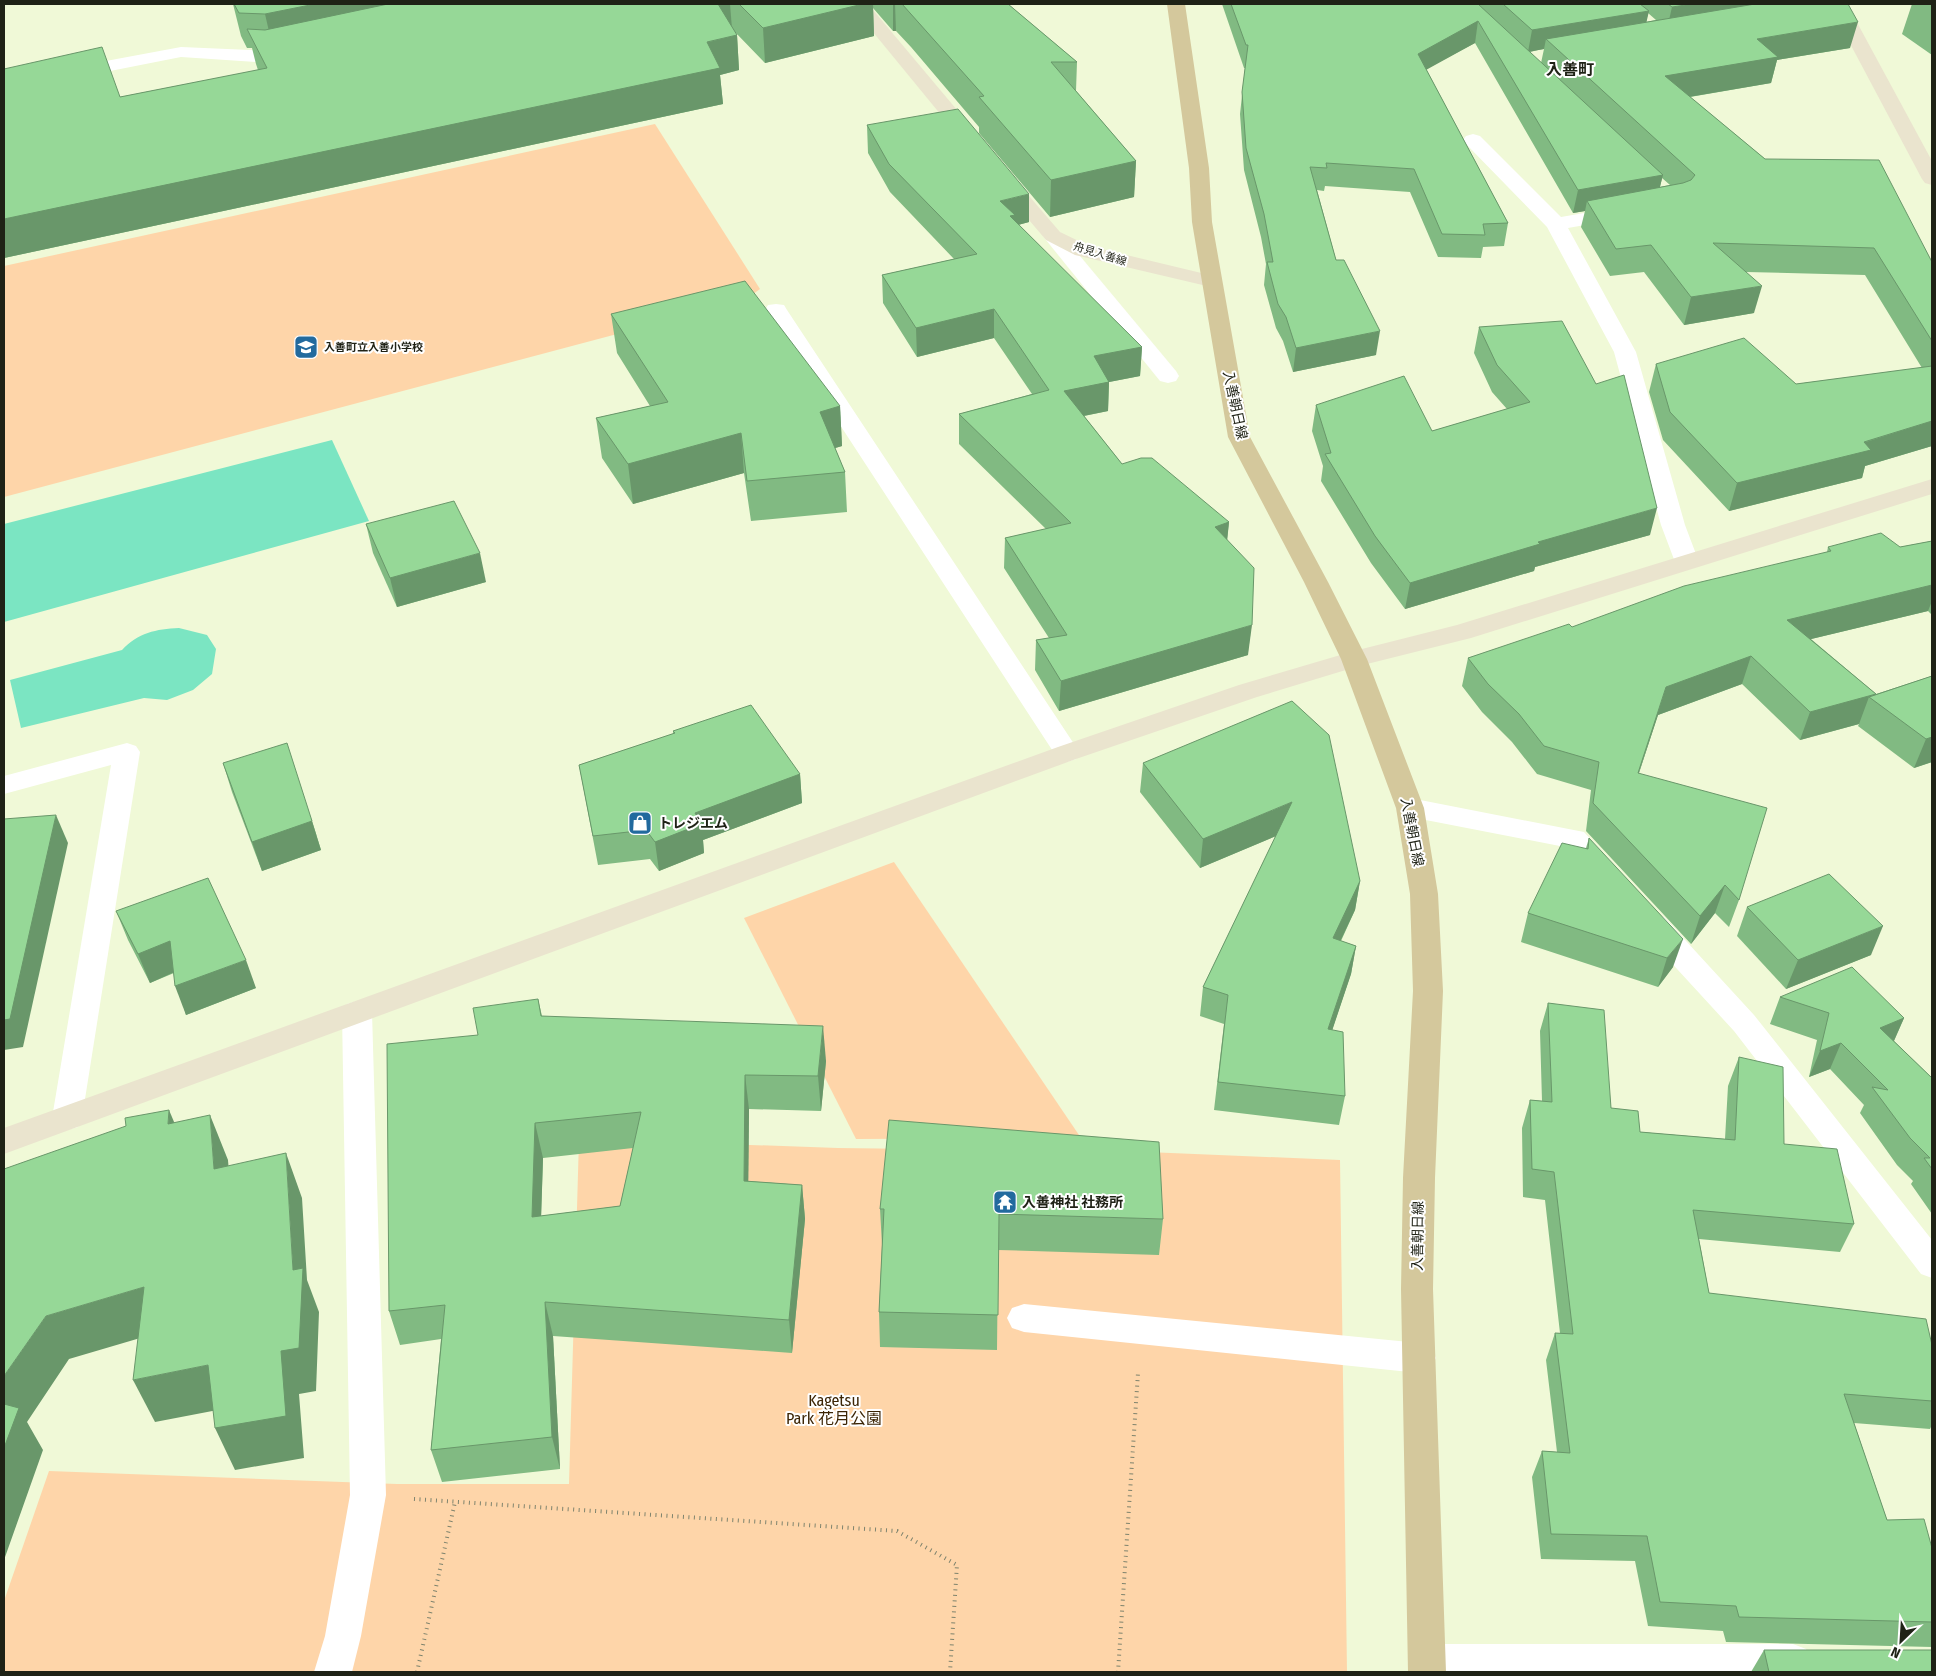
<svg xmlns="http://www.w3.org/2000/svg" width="1936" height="1676" font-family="'Fira Sans Condensed','Noto Sans JP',sans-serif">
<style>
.green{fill:#fed5a9}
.water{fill:#7be5c2}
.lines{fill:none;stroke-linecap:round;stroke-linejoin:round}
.path{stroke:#7e836d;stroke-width:4;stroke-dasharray:1 4.5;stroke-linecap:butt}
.lane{fill:#fff;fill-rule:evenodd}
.street{fill:#fff;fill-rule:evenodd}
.secondary{fill:#eae4ce;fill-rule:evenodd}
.primary{fill:#d4c89c;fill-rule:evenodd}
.wall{fill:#81ba82;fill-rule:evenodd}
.shaded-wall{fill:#69976a}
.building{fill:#96d897;stroke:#69976a;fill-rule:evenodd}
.labels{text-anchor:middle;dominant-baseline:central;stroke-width:4;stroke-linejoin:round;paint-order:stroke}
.far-street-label{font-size:11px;fill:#1f2216;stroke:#fff}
.far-poi-label{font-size:11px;font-weight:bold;fill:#1f2216;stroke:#fff;text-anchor:start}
.street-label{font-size:14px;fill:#1f2216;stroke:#fff}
.poi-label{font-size:14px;font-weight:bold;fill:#1f2216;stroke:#fff;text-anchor:start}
.far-district-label{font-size:16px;font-weight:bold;fill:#1f2216;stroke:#fff}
.near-park-label{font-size:16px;fill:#3c2505;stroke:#fff}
</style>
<rect width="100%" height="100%" fill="#f0f9d7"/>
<!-- green -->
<g class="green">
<polygon points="655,124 760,289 745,300 4,497 4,266"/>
<polygon points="894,862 1081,1138 856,1139 744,918"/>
<polygon points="579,1139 838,1148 1147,1152 1340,1160 1347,1672 4,1672 4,1601 49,1471 397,1484 569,1484"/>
</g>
<!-- water -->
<g class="water">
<polygon points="332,440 369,521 4,622 4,524"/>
<path d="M 179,628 L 207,635 L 216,649 L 212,674 L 193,690 L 167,700 L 144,698 L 21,728 L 10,680 L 122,650 C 138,633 156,629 179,628 Z"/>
</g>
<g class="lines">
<!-- path -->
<g class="path">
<polyline points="414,1499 897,1531 957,1565 950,1672"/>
<polyline points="417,1672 455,1502"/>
<polyline points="1118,1672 1138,1373"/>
</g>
<!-- lane -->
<g class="lane">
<polygon points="776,304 784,305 787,310 1076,747 1080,753 1076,759 1067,762 1058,759 765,310 768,305"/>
<polygon points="1024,1304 1419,1343 1431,1348 1436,1358 1431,1368 1419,1373 1024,1332 1012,1328 1007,1318 1012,1308"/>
</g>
<!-- street -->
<g class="street">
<polygon points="181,47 273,51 291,48 297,49 300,53 297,57 273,63 181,57 4,92 4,80"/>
<polygon points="1473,134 1480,136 1561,217 1619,207 1626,209 1629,213 1626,217 1619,219 1568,228 1636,352 1685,525 1699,562 1696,567 1687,570 1678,567 1675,562 1661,525 1614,352 1547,227 1466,144 1463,140 1466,136"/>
<polygon points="1053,230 1060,232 1176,371 1179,376 1176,381 1168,383 1160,381 1046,240 1043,236 1046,232"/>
<polygon points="127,743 136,746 140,752 82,1118 78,1127 67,1130 56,1127 52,1118 111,765 4,794 4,776"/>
<polygon points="1410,798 1584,832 1616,867 1620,874 1616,881 1606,884 1596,881 1565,847 1400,815 1396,808 1400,801"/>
<polygon points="1654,914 1664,917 1754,1015 1932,1240 1932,1278 1921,1274 1734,1031 1644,933 1640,925 1644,917"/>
<polygon points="357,1001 367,1004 372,1012 386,1495 361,1636 352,1672 314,1672 325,1636 350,1495 342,1012 347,1004"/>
<polygon points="1427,1644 1793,1644 1806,1649 1812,1662 1807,1672 1413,1672 1408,1662 1414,1649"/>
</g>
<!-- secondary -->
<g class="secondary">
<polygon points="850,4 868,4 978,135 981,139 978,143 971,145 964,143"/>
<polygon points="1829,4 1847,4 1932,161 1932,185 1925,183 1922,179"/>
<polygon points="1005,174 1012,176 1060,232 1089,246 1218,277 1221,281 1218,285 1211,287 1075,255 1046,240 995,180 998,176"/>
<polygon points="1932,479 1932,494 1471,638 1359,666 1257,697 1076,759 4,1154 4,1128 1058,747 1239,685 1354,651 1457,625"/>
</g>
<!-- primary -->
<polygon class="primary" points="1167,4 1185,4 1209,168 1212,222 1250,437 1328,582 1367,659 1424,808 1438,894 1443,991 1435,1178 1433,1289 1446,1672 1408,1672 1401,1289 1403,1178 1413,991 1410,894 1396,808 1341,659 1304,582 1228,437 1192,222 1189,168"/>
</g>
<!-- wall -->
<g class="wall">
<polygon points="233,4 1008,4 1077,62 1076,91 1136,161 1134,197 1050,217 979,133 979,127 911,47 896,31 893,31 873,8 874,36 765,63 735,32 737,35 739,70 720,75 723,104 4,258 120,97 258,70 256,64 252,48 247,48 241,36"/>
<path d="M 1222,4 L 1848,4 L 1850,48 L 1777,60 L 1771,83 L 1690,97 L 1765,159 L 1932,262 L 1932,446 L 1865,466 L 1862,478 L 1729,511 L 1663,440 L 1649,392 L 1656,364 L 1796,384 L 1922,368 L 1865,275 L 1746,272 L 1754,313 L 1684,325 L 1644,272 L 1610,276 L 1581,227 L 1585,211 L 1573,213 L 1475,43 L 1426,69 L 1508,223 L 1504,246 L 1483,247 L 1481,258 L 1438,257 L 1410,192 L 1325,186 L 1324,191 L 1317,190 L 1336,260 L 1376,355 L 1293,372 L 1283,341 L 1276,328 L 1264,285 L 1266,264 L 1261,237 L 1244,170 L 1240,114 L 1245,68 L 1244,68 ZM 1648,13 L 1656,20 L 1646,22 ZM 1544,49 L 1541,63 L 1530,52 L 1538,50 ZM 1662,178 L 1670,185 L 1660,187 Z"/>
<polygon points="1912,4 1932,4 1932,55 1902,34"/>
<polygon points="867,125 1029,222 1018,225 1142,347 1140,376 1109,382 1108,411 1084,416 1122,464 1229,522 1227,539 1248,655 1059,711 1035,670 1036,640 1049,638 1004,568 1005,538 1046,529 959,444 959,414 1032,394 994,338 917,357 883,303 882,275 954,259 890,192 868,153"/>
<polygon points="611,314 840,406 842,446 835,448 845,472 847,512 751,521 744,473 633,504 602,458 596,418 650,406 617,353"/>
<polygon points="1479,327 1650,535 1535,567 1534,571 1405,609 1371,563 1321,481 1323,466 1312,431 1316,405 1432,431 1507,409 1492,392 1474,353"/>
<polygon points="366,524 486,582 397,607 373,553"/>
<polygon points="1932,541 1932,615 1928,611 1811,639 1876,694 1932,676 1932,762 1914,768 1858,726 1859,724 1800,740 1742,684 1658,715 1639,773 1739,900 1729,927 1715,913 1691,944 1586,831 1591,790 1537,774 1512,742 1482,712 1462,686 1468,658 1827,552 1828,547 1900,547"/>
<polygon points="673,731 800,774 802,803 703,840 704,853 659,871 650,859 598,865 579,765 673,734"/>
<polygon points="223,763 312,821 321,850 262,871 232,792"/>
<polygon points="1143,763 1360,881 1355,910 1341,941 1356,946 1351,974 1332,1030 1345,1096 1339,1125 1214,1110 1224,1024 1200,1016 1203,987 1276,836 1200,868 1140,792"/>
<polygon points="1589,838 1673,967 1658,987 1521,942 1528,913 1586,848"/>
<polygon points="1747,907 1871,955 1786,989 1737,936"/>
<polygon points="116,911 256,988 186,1015 174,973 150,983 128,940"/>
<polygon points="1780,997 1904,1018 1894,1041 1932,1078 1932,1214 1911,1184 1913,1181 1897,1165 1860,1113 1864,1105 1830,1069 1809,1077 1817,1040 1770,1024"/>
<path d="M 538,999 L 542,1016 L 826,1061 L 821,1111 L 749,1109 L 748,1181 L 802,1185 L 805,1219 L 792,1353 L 553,1336 L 560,1469 L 442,1482 L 431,1450 L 441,1339 L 400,1345 L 389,1311 L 478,1035 ZM 633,1148 L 620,1206 L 541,1216 L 543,1158 Z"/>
<polygon points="1548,1003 1611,1108 1640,1132 1725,1139 1728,1086 1739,1057 1784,1144 1854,1224 1840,1252 1699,1239 1709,1293 1932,1345 1932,1425 1930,1429 1854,1423 1887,1520 1932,1548 1932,1647 1726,1642 1723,1631 1648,1626 1635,1561 1541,1559 1532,1477 1542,1451 1557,1452 1546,1360 1555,1333 1560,1333 1545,1200 1523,1197 1522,1128 1530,1100 1542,1101 1540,1031"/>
<polygon points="880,1209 1163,1219 1159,1255 998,1250 997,1350 880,1347 879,1312 882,1245"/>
<polygon points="1764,1650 1932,1672 1751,1672"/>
</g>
<!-- shaded-wall -->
<g class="shaded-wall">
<polygon points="315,4 491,4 273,49 265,14"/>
<polygon points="718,4 730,4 732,29"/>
<polygon points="863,4 873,4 874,36 765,63 763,28"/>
<polygon points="893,4 895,4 896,31 893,31"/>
<polygon points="1692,4 1812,4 1667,29 1672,7"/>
<polygon points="1649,11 1644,33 1546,39 1544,49 1528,52 1532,30"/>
<polygon points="1478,21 1475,43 1415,76 1418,54"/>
<polygon points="1858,22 1850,48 1777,60 1771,83 1659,102 1665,76 1757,39"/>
<polygon points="737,35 739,70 720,75 723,104 4,258 4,219"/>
<polygon points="1136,161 1134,197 1050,217 1051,180"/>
<polygon points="1663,175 1657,198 1587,201 1585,211 1573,213 1578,190"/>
<polygon points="1029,194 1029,222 1014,226 1000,201"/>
<polygon points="1762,286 1754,313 1684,325 1691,297"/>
<polygon points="994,309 994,338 917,357 916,328"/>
<polygon points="1380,331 1376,355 1293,372 1296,348"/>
<polygon points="1142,347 1140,376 1109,382 1108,411 1063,420 1064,391 1094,356"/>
<polygon points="840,406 842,446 822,452 820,412"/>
<polygon points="1932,421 1932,446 1865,466 1862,478 1729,511 1737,483"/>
<polygon points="741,433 744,473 633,504 628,464"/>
<polygon points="1657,508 1650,535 1535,567 1534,571 1405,609 1410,583 1538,542"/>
<polygon points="1229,522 1226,552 1215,527"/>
<polygon points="480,553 486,582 397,607 390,578"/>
<polygon points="1932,585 1932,601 1928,611 1778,647 1787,620"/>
<polygon points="1252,625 1248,655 1059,711 1061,681"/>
<polygon points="1751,656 1742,684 1658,715 1630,800 1666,687"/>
<polygon points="1876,694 1869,697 1859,724 1800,740 1810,712"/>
<polygon points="1932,737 1932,762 1914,768 1926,739"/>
<polygon points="800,774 802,803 703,840 704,853 659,871 655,842 695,813"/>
<polygon points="1292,802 1288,831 1200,868 1203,839"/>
<polygon points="56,815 68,843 23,1047 4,1050 4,1020"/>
<polygon points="312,821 321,850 262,871 252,842"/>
<polygon points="1360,881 1355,910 1328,967 1333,938"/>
<polygon points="1725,885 1715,913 1691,944 1700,916"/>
<polygon points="1883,926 1871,955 1786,989 1798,960"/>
<polygon points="1683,939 1673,967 1658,987 1667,958"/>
<polygon points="170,941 181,969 150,983 138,954"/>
<polygon points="1356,946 1351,974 1323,1058 1328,1029"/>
<polygon points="246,960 256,988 186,1015 175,986"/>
<polygon points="1904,1018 1892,1045 1880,1028"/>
<polygon points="823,1026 826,1061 821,1111 818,1076"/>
<polygon points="1841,1043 1830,1069 1809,1077 1820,1051"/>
<polygon points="745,1075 749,1109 748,1215 744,1181"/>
<polygon points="169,1110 188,1155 168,1124"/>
<polygon points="210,1115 228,1160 232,1213 214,1169"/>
<polygon points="535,1123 543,1158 540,1251 532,1217"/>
<polygon points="286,1153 302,1198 307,1280 319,1312 316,1391 299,1394 304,1458 235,1470 215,1428 281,1351 293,1270"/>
<polygon points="802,1185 805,1219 792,1353 789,1320"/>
<polygon points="144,1287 164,1331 69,1359 27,1422 43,1450 4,1560 4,1376 46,1316"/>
<polygon points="545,1302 553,1336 560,1469 552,1437"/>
<polygon points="208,1365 228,1408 155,1422 133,1380"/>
</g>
<!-- building -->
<g class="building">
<polygon points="234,4 315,4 265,14 239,13"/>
<polygon points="388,4 718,4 737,35 707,42 720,68 4,219 4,69 102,47 120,97 267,68 247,29 265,30"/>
<polygon points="739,4 863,4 763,28"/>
<polygon points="902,4 1008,4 1077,62 1051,62 1136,161 1051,180 979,97 984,96"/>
<polygon points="1231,4 1478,4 1663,175 1578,190 1478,21 1418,54 1508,223 1483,224 1485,235 1442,234 1414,169 1326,163 1327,168 1310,167 1336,260 1344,260 1380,331 1296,348 1286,317 1278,304 1267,262 1273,262 1264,214 1246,148 1242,92 1248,45 1246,45"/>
<polygon points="1503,4 1640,4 1649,11 1532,30"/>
<polygon points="1668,4 1692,4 1672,7"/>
<polygon points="1755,4 1848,4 1858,22 1757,39 1778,57 1665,76 1765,159 1879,160 1932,262 1932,341 1874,248 1713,243 1762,286 1691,297 1651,245 1616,249 1587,201 1683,183 1691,180 1695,175 1546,39"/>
<polygon points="958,109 1029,194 1000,201 1015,215 1010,216 1142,347 1094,356 1109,382 1064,391 1122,464 1141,458 1152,458 1229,522 1215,527 1254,568 1252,625 1061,681 1036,640 1067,635 1005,538 1071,523 959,414 1049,390 994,309 916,328 882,275 977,254 889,164 867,125"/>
<polygon points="745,281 840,406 820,412 845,472 747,481 741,433 628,464 596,418 668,402 611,314"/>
<polygon points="1562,321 1596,384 1624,375 1657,508 1538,542 1540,544 1410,583 1375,536 1325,454 1331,453 1316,405 1404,376 1432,431 1530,402 1497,365 1479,327"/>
<polygon points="1744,338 1796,384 1932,366 1932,421 1864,442 1871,450 1737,483 1670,412 1656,364"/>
<polygon points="454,501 480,553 390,578 366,524"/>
<polygon points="1881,533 1900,547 1932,541 1932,585 1787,620 1876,694 1810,712 1751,656 1666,687 1638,773 1767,808 1739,900 1725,885 1700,916 1593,803 1599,762 1544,746 1519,714 1488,684 1468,658 1569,624 1572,627 1684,586 1831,551 1828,547"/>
<polygon points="1932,676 1932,737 1926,739 1869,697"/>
<polygon points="1292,701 1329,735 1360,881 1333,938 1356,946 1328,1029 1343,1032 1345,1096 1218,1082 1228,995 1203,987 1292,802 1203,839 1143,763"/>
<polygon points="751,705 800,774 695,813 701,824 655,842 646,830 593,836 579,765 675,733 673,731"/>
<polygon points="287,743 312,821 252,842 223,763"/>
<polygon points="56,815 10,1019 4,1020 4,819"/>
<polygon points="1589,838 1683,939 1667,958 1528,913 1562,843 1588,849"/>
<polygon points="1829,874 1883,926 1798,960 1747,907"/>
<polygon points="208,878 246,960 175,986 170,941 138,954 116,911"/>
<polygon points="1852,967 1904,1018 1880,1028 1932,1078 1932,1169 1924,1158 1930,1158 1910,1138 1872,1087 1888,1090 1841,1043 1820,1051 1829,1013 1780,997"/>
<path d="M 538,999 L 541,1016 L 823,1026 L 818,1076 L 745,1075 L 744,1181 L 802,1185 L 789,1320 L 545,1302 L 552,1437 L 431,1450 L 445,1305 L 389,1311 L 387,1044 L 478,1035 L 473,1008 ZM 641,1112 L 620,1206 L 532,1217 L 535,1123 Z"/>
<polygon points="1548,1003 1604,1010 1611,1108 1638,1111 1640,1132 1735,1140 1739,1057 1783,1067 1784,1144 1837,1149 1854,1224 1693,1210 1709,1293 1926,1319 1932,1345 1932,1401 1844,1394 1887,1520 1924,1519 1932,1548 1932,1622 1739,1617 1736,1606 1660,1602 1647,1536 1551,1534 1542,1451 1570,1453 1555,1333 1573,1334 1554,1172 1532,1169 1530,1100 1552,1102"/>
<polygon points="169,1110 168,1124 210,1115 214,1169 286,1153 293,1270 303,1268 299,1348 281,1351 286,1416 215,1428 208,1365 133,1380 144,1287 46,1316 4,1376 4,1169 126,1126 125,1118"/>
<polygon points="889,1120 1159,1142 1163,1219 999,1214 998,1315 879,1312 884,1209 880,1209"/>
<polygon points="4,1404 19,1408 4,1448"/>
<polygon points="1764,1650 1932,1650 1932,1672 1769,1672"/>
</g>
<!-- icons -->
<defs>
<g id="school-square" transform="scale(1.25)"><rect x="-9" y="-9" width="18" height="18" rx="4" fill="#226a9e" stroke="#fff"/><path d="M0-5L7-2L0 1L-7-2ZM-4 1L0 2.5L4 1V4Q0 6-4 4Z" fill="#fff"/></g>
<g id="shop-square" transform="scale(1.25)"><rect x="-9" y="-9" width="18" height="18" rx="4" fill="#226a9e" stroke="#fff"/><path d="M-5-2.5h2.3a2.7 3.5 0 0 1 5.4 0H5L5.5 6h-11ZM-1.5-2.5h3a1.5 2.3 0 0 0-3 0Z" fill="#fff"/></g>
<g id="temple-square" transform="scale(1.25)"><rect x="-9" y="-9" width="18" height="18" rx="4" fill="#226a9e" stroke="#fff"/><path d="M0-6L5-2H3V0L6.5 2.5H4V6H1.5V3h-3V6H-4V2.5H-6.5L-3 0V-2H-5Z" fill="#fff"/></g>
</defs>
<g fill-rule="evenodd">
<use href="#school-square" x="306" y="347"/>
<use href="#shop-square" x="640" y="823"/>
<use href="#temple-square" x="1005" y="1202"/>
</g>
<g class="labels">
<!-- far-street labels -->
<g class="far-street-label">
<text transform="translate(1100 254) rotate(17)">舟見入善線</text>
</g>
<!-- far-poi labels -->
<g class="far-poi-label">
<text x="324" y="347">入善町立入善小学校</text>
</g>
<!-- street labels -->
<g class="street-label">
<text transform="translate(1235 405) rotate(78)">入善朝日線</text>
<text transform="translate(1412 832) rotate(79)">入善朝日線</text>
<text transform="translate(1418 1236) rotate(-89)">入善朝日線</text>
</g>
<!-- poi labels -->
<g class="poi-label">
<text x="658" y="823">トレジエム</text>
<text x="1022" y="1202">入善神社 社務所</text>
</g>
<!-- far-district labels -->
<g class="far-district-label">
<text x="1570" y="69">入善町</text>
</g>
<!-- near-park labels -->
<g class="near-park-label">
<text x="834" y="1400">Kagetsu<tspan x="834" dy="18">Park 花月公園</tspan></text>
</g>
</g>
<!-- border -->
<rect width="1936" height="1676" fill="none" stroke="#1f2216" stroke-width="10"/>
<!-- north arrow -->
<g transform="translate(1901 1641) rotate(205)" stroke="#ffffff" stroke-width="4" paint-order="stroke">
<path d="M0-4L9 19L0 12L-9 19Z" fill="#1f2216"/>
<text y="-8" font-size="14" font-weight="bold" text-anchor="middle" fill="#1f2216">N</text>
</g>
</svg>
